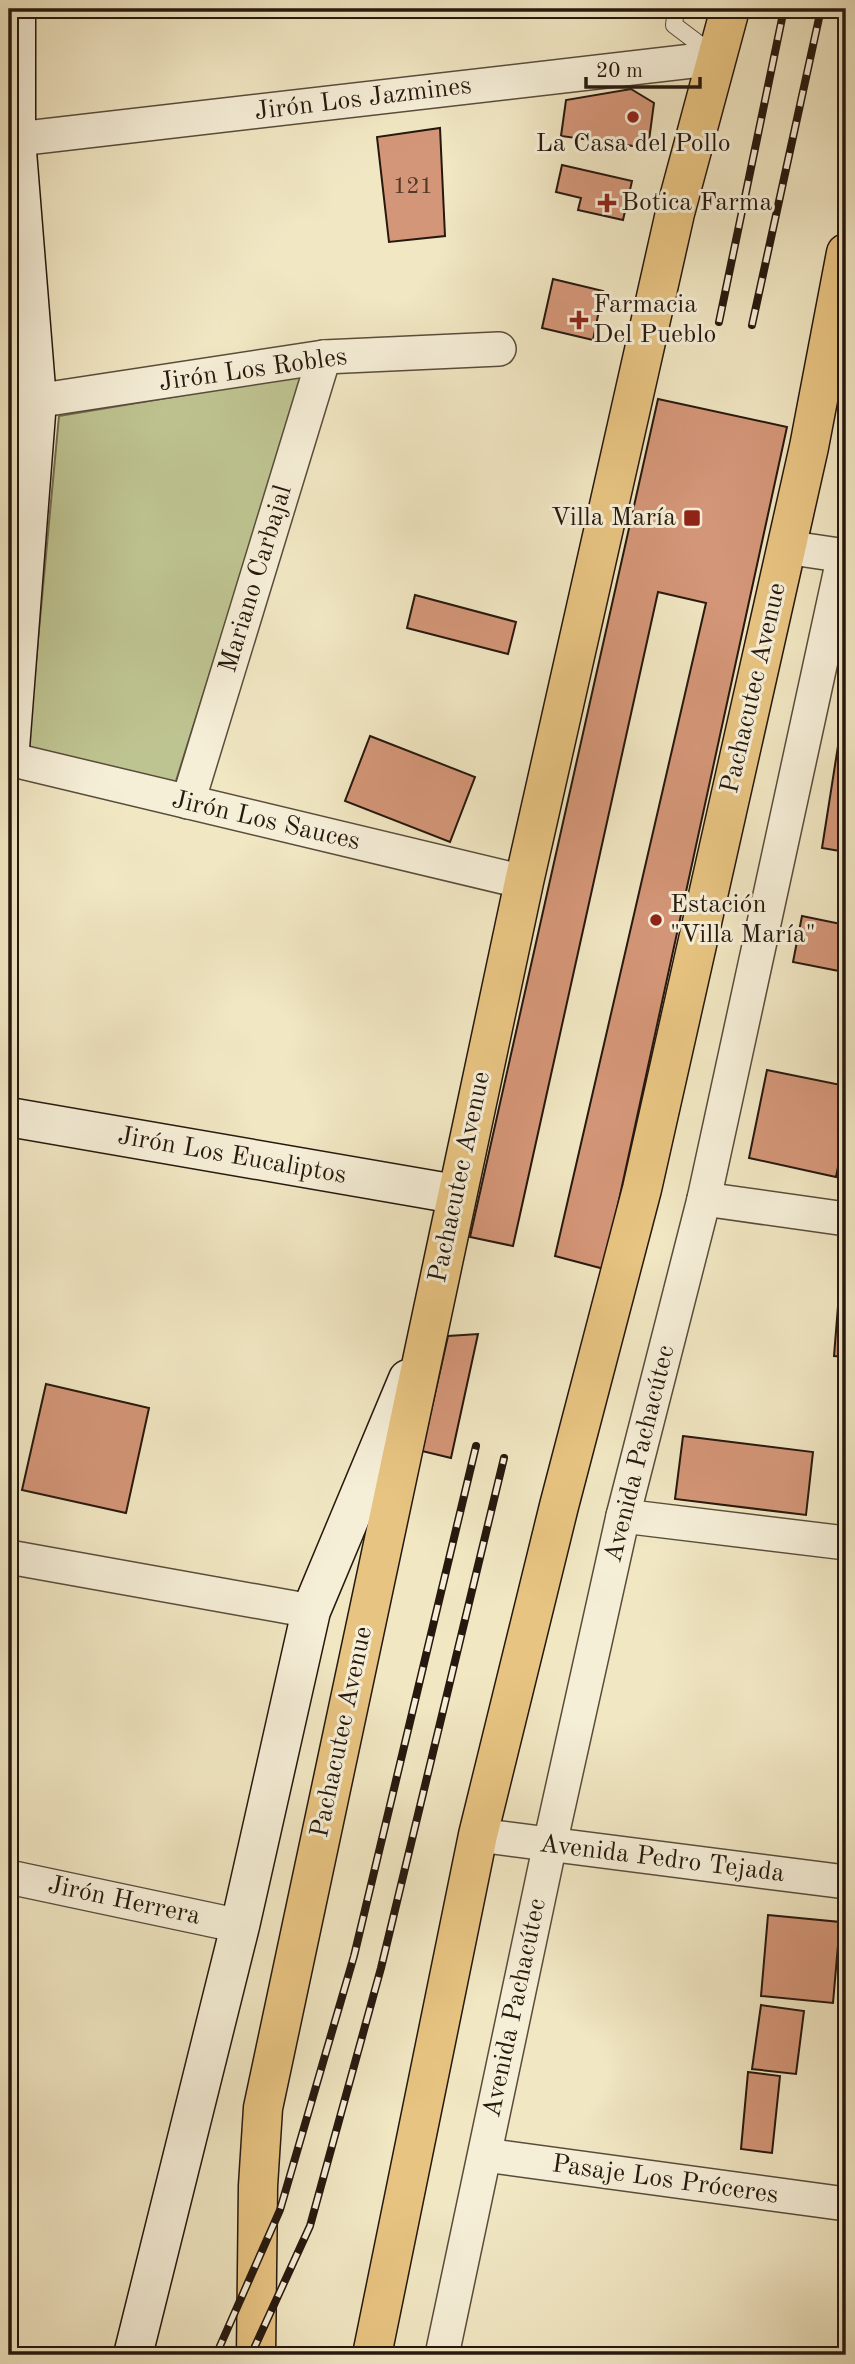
<svg xmlns="http://www.w3.org/2000/svg" width="855" height="2364" font-family="'Old Standard TT',serif">
<style>
.green{fill:#bec491;stroke:#726e50;stroke-width:2}
.building{fill:#d49678;stroke:#26180e;stroke-width:2}
.lines{fill:none;stroke-linecap:round;stroke-linejoin:round}
.lane-casing{stroke:#594c3b;stroke-width:18}
.street-casing{stroke:#594c3b;stroke-width:36}
.secondary-casing{stroke:#26180e;stroke-width:41}
.primary-casing{stroke:#26180e;stroke-width:41}
.lane{stroke:#f6efd8;stroke-width:16}
.street{stroke:#f6efd8;stroke-width:33}
.secondary{stroke:#f6efd8;stroke-width:38}
.primary{stroke:#e8c482;stroke-width:38}
.rail-casing{stroke:#26180e;stroke-width:8}
.rail{stroke:#f6efd8;stroke-width:5;stroke-dasharray:16;stroke-linecap:butt}
.poi-dot{fill:#8f2418;stroke:#f6efd8;stroke-width:2.5}
.labels{text-anchor:middle;dominant-baseline:central;stroke-width:6;stroke-linejoin:round;paint-order:stroke}
.number-label{font-size:23px;fill:#523828}
.street-label{font-size:26px;fill:#26180e;stroke:#f6efd8}
.poi-label{font-size:26px;fill:#26180e;stroke:#f6efd8;text-anchor:start}
</style>
<rect width="100%" height="100%" fill="#f1e7c3"/>
<filter id="stains"><feTurbulence type="fractalNoise" baseFrequency=".00286" numOctaves="4"/><feColorMatrix values="0 0 0 0 .2 0 0 0 0 .09 0 0 0 0 .02 0 0 0 .5 -.17"/></filter>
<radialGradient id="worn" r=".72"><stop offset=".6" stop-color="#630" stop-opacity="0"/><stop offset="1" stop-color="#630" stop-opacity=".3"/></radialGradient>
<!-- green -->
<polygon class="green" points="304,375 175,784 28,747 59,416"/>
<!-- building -->
<g class="building">
<polygon points="631,89 654,103 648,148 561,136 566,100"/>
<polygon points="440,128 445,236 389,242 377,137"/>
<polygon points="562,165 632,181 623,220 578,210 581,198 556,192"/>
<polygon points="553,279 603,291 593,340 542,328"/>
<polygon points="658,399 787,427 604,1269 555,1256 706,603 658,592 513,1246 470,1237"/>
<polygon points="415,595 516,622 508,654 407,628"/>
<polygon points="841,727 846,728 846,852 822,848"/>
<polygon points="370,736 475,777 450,842 345,801"/>
<polygon points="802,916 846,925 844,972 793,962"/>
<polygon points="767,1070 846,1086 846,1127 836,1177 749,1158"/>
<polygon points="841,1269 846,1270 846,1357 834,1356"/>
<polygon points="478,1334 451,1458 422,1451 448,1336"/>
<polygon points="46,1384 149,1408 126,1513 22,1490"/>
<polygon points="683,1436 813,1452 806,1515 675,1499"/>
<polygon points="768,1915 840,1922 833,2003 761,1996"/>
<polygon points="761,2005 804,2011 796,2074 752,2069"/>
<polygon points="748,2072 780,2076 772,2153 741,2149"/>
</g>
<g class="lines">
<!-- lane casing -->
<g class="lane-casing">
<polyline id="lane" points="676,9 674,25 715,56"/>
</g>
<!-- street casing -->
<g class="street-casing">
<g id="street">
<polyline points="9,140 718,58"/>
<polyline points="9,405 324,357 499,349"/>
<polyline points="785,547 846,556"/>
<polyline points="9,759 524,882"/>
<polyline points="188,802 324,357"/>
<polyline points="704,1199 846,1219"/>
<polyline points="623,1516 846,1543"/>
<polyline points="9,1557 311,1611"/>
<polyline points="478,1835 846,1882"/>
<polyline points="9,1877 240,1926"/>
<polyline points="485,2155 846,2204"/>
<polyline points="442,2355 550,1844 623,1516 704,1199 844,555"/>
</g>
</g>
<!-- secondary casing -->
<g class="secondary-casing">
<g id="secondary">
<polyline points="9,761 37,401 16,139 16,9"/>
<polyline points="9,1117 455,1194"/>
<polyline points="133,2355 240,1926 311,1611 408,1379"/>
</g>
</g>
<!-- primary casing -->
<g class="primary-casing">
<g id="primary">
<polyline points="256,2355 258,2186 263,2108 524,882 675,213 730,9"/>
<polyline points="372,2355 478,1835 559,1506 642,1189 809,447 846,253"/>
</g>
</g>
<!-- lane -->
<use href="#lane" class="lane"/>
<!-- street -->
<use href="#street" class="street"/>
<!-- secondary -->
<use href="#secondary" class="secondary"/>
<!-- primary -->
<use href="#primary" class="primary"/>
<!-- rail casing -->
<g class="rail-casing">
<g id="rail">
<polyline points="719,322 784,9"/>
<polyline points="752,325 821,9"/>
<polyline points="216,2355 280,2210 354,1956 476,1446"/>
<polyline points="251,2355 310,2226 381,1968 504,1458"/>
</g>
</g>
<!-- rail -->
<use href="#rail" class="rail"/>
</g>
<!-- markers -->
<g class="poi-dot">
<circle cx="633" cy="117" r="7"/>
<path d="M603.5 192.5h7v7h7v7h-7v7h-7v-7h-7v-7h7z"/>
<path d="M575.5 309.5h7v7h7v7h-7v7h-7v-7h-7v-7h7z"/>
<rect x="683" y="509" width="18" height="18" rx="3.5"/>
<circle cx="656" cy="920" r="7"/>
</g>
<g class="labels">
<!-- number labels -->
<g class="number-label">
<text x="413" y="186">121</text>
</g>
<!-- street labels -->
<g class="street-label">
<text transform="translate(363 99) rotate(-7)">Jirón Los Jazmines</text>
<text transform="translate(253 370) rotate(-8)">Jirón Los Robles</text>
<text transform="translate(256 579) rotate(-73)">Mariano Carbajal</text>
<text transform="translate(754 688) rotate(-77)">Pachacutec Avenue</text>
<text transform="translate(266 821) rotate(13)">Jirón Los Sauces</text>
<text transform="translate(232 1156) rotate(10)">Jirón Los Eucaliptos</text>
<text transform="translate(460 1177) rotate(-78)">Pachacutec Avenue</text>
<text transform="translate(640 1454) rotate(-76)">Avenida Pachacútec</text>
<text transform="translate(342 1732) rotate(-78)">Pachacutec Avenue</text>
<text transform="translate(662 1859) rotate(7)">Avenida Pedro Tejada</text>
<text transform="translate(124 1901) rotate(12)">Jirón Herrera</text>
<text transform="translate(515 2008) rotate(-78)">Avenida Pachacútec</text>
<text transform="translate(665 2180) rotate(8)">Pasaje Los Próceres</text>
</g>
<!-- poi labels -->
<g class="poi-label">
<text x="633" y="144" text-anchor="middle">La Casa del Pollo</text>
<text x="621" y="203">Botica Farma</text>
<text x="593" y="305">Farmacia<tspan x="593" dy="30">Del Pueblo</tspan></text>
<text x="676" y="518" text-anchor="end">Villa María</text>
<text x="670" y="905">Estación<tspan x="670" dy="30">"Villa María"</tspan></text>
</g>
</g>
<!-- margin -->
<rect width="855" height="2364" fill="none" stroke="#f1e7c3" stroke-width="35"/>
<rect x="10" y="10" width="834" height="2343" fill="none" stroke="#26180e" stroke-width="3.5"/>
<rect x="18" y="18" width="820" height="2329" fill="none" stroke="#26180e" stroke-width="2"/>
<!-- scale -->
<path d="M586 77v10h114v-10" fill="none" stroke="#26180e" stroke-width="3.5"/>
<text x="596" y="77" font-size="21" fill="#26180e" stroke="#f6efd8" stroke-width="5" paint-order="stroke">20 m</text>
<rect width="100%" height="100%" filter="url(#stains)"/>
<rect width="100%" height="100%" fill="url(#worn)"/>
</svg>
